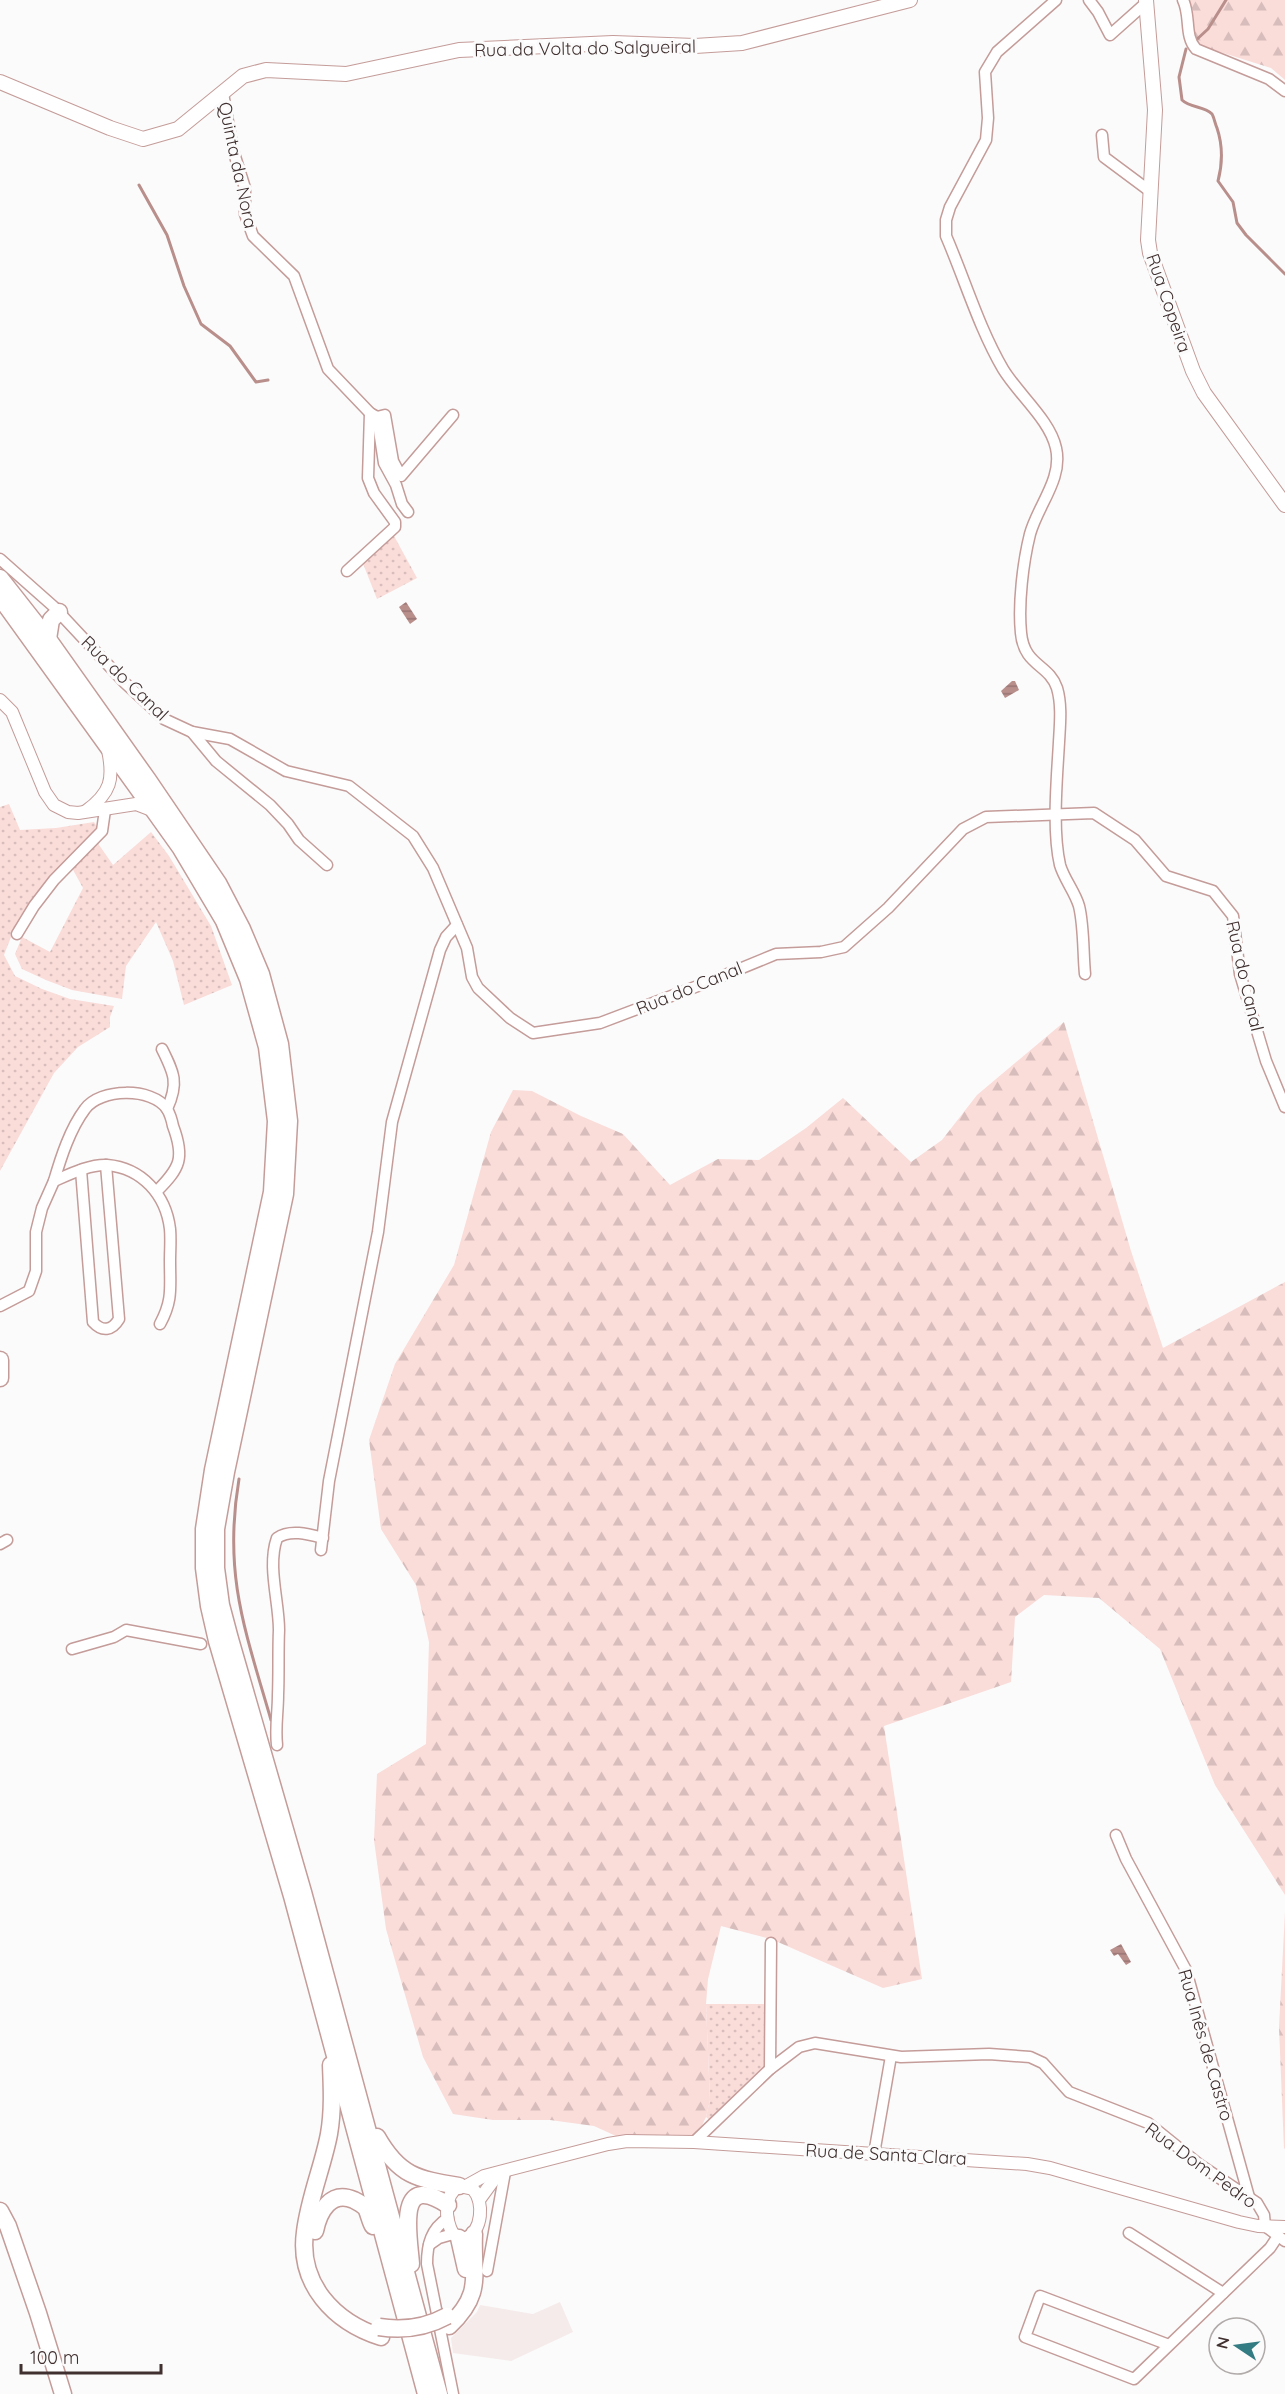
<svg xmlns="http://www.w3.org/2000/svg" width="1285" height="2394" font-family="Quicksand,sans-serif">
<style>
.built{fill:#f5ebea}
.green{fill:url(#green-dots)}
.forest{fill:url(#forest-firs)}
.water{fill:url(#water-rules)}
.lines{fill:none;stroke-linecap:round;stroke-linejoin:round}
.stream{stroke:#b98f8c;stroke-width:3}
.minor-casing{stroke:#c49c99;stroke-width:13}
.tertiary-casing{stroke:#c49c99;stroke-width:14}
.secondary-casing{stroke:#c49c99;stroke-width:16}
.primary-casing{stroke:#c49c99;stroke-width:19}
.trunk-casing{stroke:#c49c99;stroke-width:19}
.minor{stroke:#fff;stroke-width:10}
.tertiary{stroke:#fff;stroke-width:12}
.secondary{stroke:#fff;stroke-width:14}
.primary{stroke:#fff;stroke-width:16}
.trunk{stroke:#fff;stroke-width:16}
.trunk-bridge-casing{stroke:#c49c99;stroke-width:19;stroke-linecap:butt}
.trunk-bridge{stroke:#fff;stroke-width:16}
.labels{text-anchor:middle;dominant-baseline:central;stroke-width:6;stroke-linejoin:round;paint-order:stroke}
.street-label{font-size:18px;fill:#40302f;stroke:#fbfbfb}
</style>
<defs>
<pattern id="green-dots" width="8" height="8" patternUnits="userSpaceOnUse" patternTransform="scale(1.5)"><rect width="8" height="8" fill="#fadcd9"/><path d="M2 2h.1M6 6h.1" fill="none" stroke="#d7bdbb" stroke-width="1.8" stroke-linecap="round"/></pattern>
<pattern id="forest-firs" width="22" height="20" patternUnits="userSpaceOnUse" patternTransform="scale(1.5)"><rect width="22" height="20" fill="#fadcd9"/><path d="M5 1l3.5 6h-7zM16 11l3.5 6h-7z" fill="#d7bdbb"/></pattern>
<pattern id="water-rules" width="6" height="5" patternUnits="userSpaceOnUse" patternTransform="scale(1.5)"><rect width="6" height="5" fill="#b98f8c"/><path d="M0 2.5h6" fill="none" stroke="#987573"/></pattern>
</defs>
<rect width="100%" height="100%" fill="#fbfbfb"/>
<!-- built -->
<polygon class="built" points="560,2302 573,2332 511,2361 453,2353 451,2338 477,2312 480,2305 533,2314"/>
<!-- green -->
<g class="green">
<polygon points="394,536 417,578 377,599 362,561"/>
<polygon points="9,804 20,830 56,828 94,822 99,830 13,932 4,955 15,976 42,989 70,999 114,1006 110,1017 110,1027 78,1047 54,1073 0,1171 0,807"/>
<polygon points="151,832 169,856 211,926 232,985 184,1005 173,961 156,922 126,966 122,999 72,990 46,980 22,969 15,954 22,937 50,952 83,888 72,868 97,842 113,865"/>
<polygon points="706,2004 765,2004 764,2071 712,2122 706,2117 710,2100"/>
</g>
<!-- forest -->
<g class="forest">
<path d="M 1189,0 L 1285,0 L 1285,80 L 1271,68 L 1201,46 C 1189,30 1198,17 1189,0 Z"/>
<polygon points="1064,1022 1131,1251 1163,1348 1285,1282 1285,1895 1215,1785 1160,1649 1099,1598 1044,1595 1015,1617 1011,1682 884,1726 922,1979 883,1988 771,1939 721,1926 708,1979 706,2004 710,2100 706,2117 694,2142 627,2141 594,2126 550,2120 493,2120 453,2114 423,2057 386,1929 374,1840 377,1774 426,1744 429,1642 416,1585 381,1529 369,1440 395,1364 454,1265 491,1132 513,1090 532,1091 581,1116 623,1134 670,1185 718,1159 759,1160 806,1128 843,1098 911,1162 942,1140 977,1095"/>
<polygon points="1285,1912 1285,2148 1284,2149 1279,2027"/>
</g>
<!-- water -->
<g class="water">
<polygon points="406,602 417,619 410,624 399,607"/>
<polygon points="1012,681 1015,681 1019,690 1005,698 1001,691"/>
<polygon points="1121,1944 1131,1962 1126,1965 1118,1954 1114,1956 1110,1950"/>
</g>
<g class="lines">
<!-- stream -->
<g class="stream">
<polyline points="1194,42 1208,29 1226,0"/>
<path d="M 1186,49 L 1179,77 L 1182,100 C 1190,108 1205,106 1212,114 C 1214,117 1215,124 1217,128 C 1223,146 1223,162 1218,181 L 1233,202 L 1237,223 L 1246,235 L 1285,274"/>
<polyline points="139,185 167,235 184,286 201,324 230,346 256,382 268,380"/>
<path d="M 239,1479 C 223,1574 245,1630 271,1720"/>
</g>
<!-- minor casing -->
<g class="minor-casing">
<g id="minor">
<path d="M 1056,0 L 997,52 L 985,72 L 988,118 L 986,140 L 950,207 L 946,220 L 946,236 C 965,280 979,328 1003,369 C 1018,394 1050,420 1056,448 C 1063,479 1038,505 1030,534 C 1023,562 1018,604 1021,633 C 1024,666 1049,664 1057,688 C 1062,705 1060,724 1059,742 C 1057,778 1052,830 1060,865 C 1064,879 1075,892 1079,906 C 1084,926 1083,954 1085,974"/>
<polyline points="1089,0 1098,12 1110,35 1147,2"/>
<path d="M 1183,0 C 1191,16 1184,36 1196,49 L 1269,79 L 1285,91"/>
<polyline points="223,93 233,150 245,188 245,214 253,236 294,276 328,369 370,413 377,417 385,415 393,461 401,476 453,415"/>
<polyline points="1102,135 1104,157 1151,192"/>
<polyline points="377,417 384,463 396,485 402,504 408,512"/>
<polyline points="0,559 53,606 125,683 164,719 192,732 230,739 286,771 349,786 413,836 433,868 467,948 472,977 478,988 510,1018 533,1033 600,1023 703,984 776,954 821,952 844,947 888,908 963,829 986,817 1094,813 1135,840 1166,876 1213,891 1233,916 1240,974 1266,1061 1285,1107"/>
<polyline points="347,571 395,527 395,522 374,493 368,478 370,413"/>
<polyline points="192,732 216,761 270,805 288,824 299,840 327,865"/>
<polyline points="17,934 34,906 54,880 102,831 105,810"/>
<path d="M 162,1049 C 174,1073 179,1083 167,1109"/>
<path d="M 81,1170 L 93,1322 C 102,1332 112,1331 119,1319 L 106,1165"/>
<path d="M 54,1181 C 61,1157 70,1129 85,1109 C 100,1088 152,1087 167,1109 C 170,1114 172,1121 173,1126 C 185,1158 180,1168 157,1191"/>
<path d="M 0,1306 L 29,1291 L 36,1271 L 36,1232 L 42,1208 L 54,1181 C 70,1174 90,1164 107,1165 C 142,1168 166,1195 170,1229 C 171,1239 170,1251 170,1261 C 170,1288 173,1300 160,1324"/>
<polyline points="0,1544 7,1540"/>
<polyline points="321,1550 329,1481 378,1232 392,1122 440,950 446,937 457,925"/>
<polyline points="72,1649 114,1637 126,1630 201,1644"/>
<path d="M 277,1745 C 275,1728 278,1712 278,1695 C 279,1673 278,1651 279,1630 C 279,1601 267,1566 277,1538 C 290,1529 308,1534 323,1538"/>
<polyline points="1116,1835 1126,1859 1186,1970 1249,2197"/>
<polyline points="770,2069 771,1943"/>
<polyline points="694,2142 770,2069 799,2047 815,2043 901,2057 989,2054 1030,2057 1043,2063 1069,2092 1148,2123 1200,2165 1257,2203 1264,2215 1265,2226 1285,2241"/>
<polyline points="874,2154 891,2056"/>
<path d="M 448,2218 C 431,2229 427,2244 427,2264 L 453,2394"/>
<polyline points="1129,2233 1223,2293"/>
<polyline points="429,2245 439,2238 453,2234"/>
<polyline points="487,2271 505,2172"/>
<polyline points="1169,2345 1040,2296 1025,2337 1134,2379 1270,2248 1278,2236"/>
</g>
</g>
<!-- tertiary casing -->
<g class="tertiary-casing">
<g id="tertiary">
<polyline points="0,700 12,712 45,792 54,805 68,812 78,813 136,804 154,811"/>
<path d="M 86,811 C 111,793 114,779 108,750"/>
<path d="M 459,2186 L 473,2189 C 484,2202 483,2231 465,2239 L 453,2234 C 445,2219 443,2196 459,2186 Z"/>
<polyline points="466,2186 484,2176 608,2144 627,2141 694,2142 1027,2164 1050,2168 1239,2222 1258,2226 1285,2227"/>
<polyline points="479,2200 498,2174"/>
</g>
</g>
<!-- secondary casing -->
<g class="secondary-casing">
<g id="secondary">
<polyline points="1146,0 1155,110 1148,240 1150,253 1193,371 1204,393 1285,505"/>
<polyline points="0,82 110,128 143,139 178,129 243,76 266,70 346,74 459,50 613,43 695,46 742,43 910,0"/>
</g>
</g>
<!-- primary casing -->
<g class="primary-casing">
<g id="primary">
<polyline points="0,1360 0,1378"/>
<polyline points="0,2211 8,2226 38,2313 63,2394"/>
</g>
</g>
<!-- trunk casing -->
<g class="trunk-casing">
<g id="trunk">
<polyline points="0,578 48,639 148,780 218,883 242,929 261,974 280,1044 289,1121 285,1194 226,1472 216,1529 216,1568 221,1605 230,1639 303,1892 439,2394"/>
<polyline points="0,597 155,812 180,847 224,921 248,979 267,1047 276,1121 272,1192 213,1470 204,1529 204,1568 209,1606 217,1641 292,1896 426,2394"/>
<polyline points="48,639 51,620 59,612"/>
<path d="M 331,2065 C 332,2088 333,2111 329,2134 C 323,2166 309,2198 305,2232 C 298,2284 334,2322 381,2337"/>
<path d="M 377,2137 C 399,2176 417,2179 459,2186"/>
<path d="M 315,2231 C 319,2211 331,2190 354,2200 C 358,2202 363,2205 366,2208 C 369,2214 370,2221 373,2226"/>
<polyline points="459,2238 466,2269"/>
<path d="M 411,2264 C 409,2235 395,2170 448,2205"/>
<path d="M 449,2326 C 484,2293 472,2275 474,2234"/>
</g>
</g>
<!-- minor -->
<use href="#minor" class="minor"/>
<!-- tertiary -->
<use href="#tertiary" class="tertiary"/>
<!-- secondary -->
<use href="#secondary" class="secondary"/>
<!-- primary -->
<use href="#primary" class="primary"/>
<!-- trunk -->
<use href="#trunk" class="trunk"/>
<!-- trunk-bridge casing -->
<g class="trunk-bridge-casing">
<path id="trunk-bridge" d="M 379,2327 C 404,2331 425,2328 447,2316"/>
</g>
<!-- trunk-bridge -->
<use href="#trunk-bridge" class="trunk-bridge"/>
</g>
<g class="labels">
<!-- street labels -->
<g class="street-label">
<text transform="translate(585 48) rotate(-1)">Rua da Volta do Salgueiral</text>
<text transform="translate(238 165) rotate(78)">Quinta da Nora</text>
<text transform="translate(1169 303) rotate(71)">Rua Copeira</text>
<text transform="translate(125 678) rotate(44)">Rua do Canal</text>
<text transform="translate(1245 976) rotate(77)">Rua do Canal</text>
<text transform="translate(689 988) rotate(-22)">Rua do Canal</text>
<text transform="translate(1206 2045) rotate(74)">Rua Inês de Castro</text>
<text transform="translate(886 2154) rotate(3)">Rua de Santa Clara</text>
<text transform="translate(1201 2165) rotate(36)">Rua Dom Pedro</text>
</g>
</g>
<!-- north arrow -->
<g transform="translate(1237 2346) rotate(283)"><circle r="28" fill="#fbfbfb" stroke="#b0aaa9" stroke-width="1.5"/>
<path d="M0-4.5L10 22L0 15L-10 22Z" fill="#347c83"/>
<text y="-9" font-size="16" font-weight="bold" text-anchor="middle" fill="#40302f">N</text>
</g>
<!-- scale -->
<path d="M21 2364v9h140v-9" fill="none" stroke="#40302f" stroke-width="3"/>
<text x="30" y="2364" font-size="18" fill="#40302f" stroke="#fbfbfb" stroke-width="4.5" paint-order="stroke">100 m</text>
</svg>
